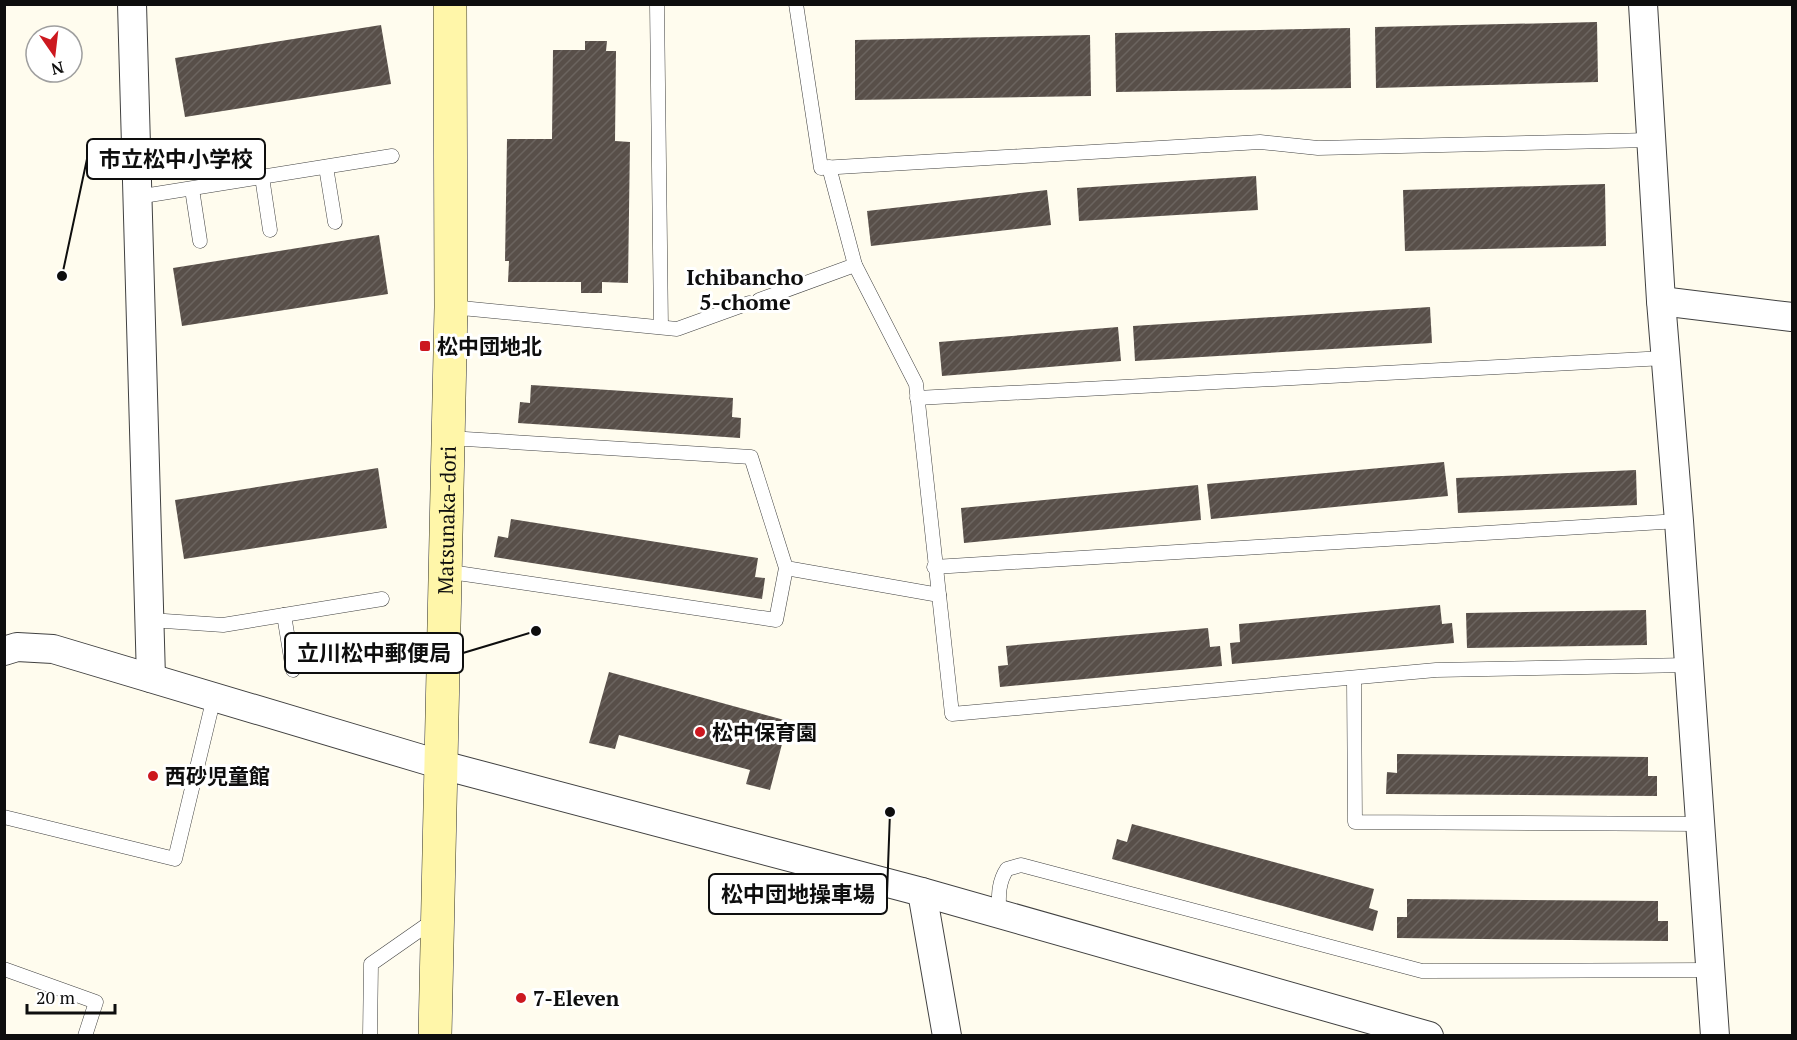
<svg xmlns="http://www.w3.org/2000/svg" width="1797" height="1040" font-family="'PT Serif','Noto Sans JP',serif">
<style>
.building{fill:url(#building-hatch)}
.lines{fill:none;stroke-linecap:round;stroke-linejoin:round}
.lane-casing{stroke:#414141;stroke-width:15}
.street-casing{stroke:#414141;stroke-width:30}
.secondary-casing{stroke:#303030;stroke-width:34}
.lane{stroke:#fff;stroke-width:14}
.street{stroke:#fff;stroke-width:28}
.secondary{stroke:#fff6a9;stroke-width:33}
.poi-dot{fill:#cc181f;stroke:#fff;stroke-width:2}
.labels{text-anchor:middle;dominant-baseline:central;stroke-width:6;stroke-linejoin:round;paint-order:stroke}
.poi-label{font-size:21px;font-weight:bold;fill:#0e0e0e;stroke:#fff;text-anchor:start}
.street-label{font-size:21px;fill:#0e0e0e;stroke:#fff}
.neighbourhood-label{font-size:22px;font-weight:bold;fill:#0e0e0e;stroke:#fff}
.leader{fill:none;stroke:#0e0e0e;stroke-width:2}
.callout-dot{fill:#0e0e0e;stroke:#fff;stroke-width:2}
.callout{fill:#fff;stroke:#0e0e0e;stroke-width:2}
.callout-label{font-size:22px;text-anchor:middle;font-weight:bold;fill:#0e0e0e}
</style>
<defs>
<pattern id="building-hatch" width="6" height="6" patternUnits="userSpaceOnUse" patternTransform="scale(1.5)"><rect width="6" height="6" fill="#584f49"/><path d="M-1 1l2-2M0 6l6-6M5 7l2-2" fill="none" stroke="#6b645f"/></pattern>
</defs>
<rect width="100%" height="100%" fill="#fffcee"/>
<!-- building -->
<g class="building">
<polygon points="1597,22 1598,82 1376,88 1375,27"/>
<polygon points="381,25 391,84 185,117 175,58"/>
<polygon points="1350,28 1351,88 1116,92 1115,33"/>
<polygon points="1090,35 1091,96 855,100 855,40"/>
<polygon points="585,41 607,41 606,51 616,51 615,141 630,142 628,283 602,282 602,293 581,293 581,282 508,282 509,261 505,261 507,139 552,139 553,50 585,50"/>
<polygon points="1256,176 1258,210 1079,221 1077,188"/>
<polygon points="1605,184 1606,246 1405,251 1403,190"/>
<polygon points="1047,190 1051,225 871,246 867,211"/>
<polygon points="379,235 388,294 182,326 173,268"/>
<polygon points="1430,307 1432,343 1135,361 1133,326"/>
<polygon points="1118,327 1121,361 942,376 939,342"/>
<polygon points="531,385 733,398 732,417 741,418 740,438 518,423 520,402 530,403"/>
<polygon points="1444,462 1448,496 1211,519 1207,484"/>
<polygon points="378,468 387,528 184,559 175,500"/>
<polygon points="1636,470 1637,505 1458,513 1456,478"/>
<polygon points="1198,485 1201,520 964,543 961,508"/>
<polygon points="511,519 758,558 755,577 765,578 762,599 494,557 498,536 508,538"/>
<polygon points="1440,605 1442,624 1452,623 1454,643 1232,664 1230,643 1240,642 1239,624"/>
<polygon points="1646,610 1647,645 1467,648 1466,613"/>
<polygon points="1208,628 1210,647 1220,646 1222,666 1000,687 998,666 1008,665 1006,646"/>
<polygon points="609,672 788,721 770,790 746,784 750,770 619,735 615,749 589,743"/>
<polygon points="1397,754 1648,757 1648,776 1657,776 1657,796 1386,794 1387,772 1397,773"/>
<polygon points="1132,824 1374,889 1369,908 1378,911 1373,931 1112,859 1117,839 1127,842"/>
<polygon points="1407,899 1658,901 1658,921 1668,921 1668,941 1397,938 1397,917 1407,917"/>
</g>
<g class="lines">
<!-- lane casing -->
<g class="lane-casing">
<g id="lane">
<polyline points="657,4 661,327"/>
<polyline points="796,4 821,168 1260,142 1318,148 1650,140"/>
<polyline points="326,167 335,222"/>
<polyline points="829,167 855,265 916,384 952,714 1436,670 1688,665"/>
<polyline points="262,177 270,230"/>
<polyline points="192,189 200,241"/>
<polyline points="137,197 392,156"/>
<polyline points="759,300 855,265"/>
<polyline points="451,307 677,329 749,303"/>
<polyline points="917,398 1665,358"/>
<polyline points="449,438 751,457 786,568 939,595"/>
<polyline points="934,567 1679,521"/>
<polyline points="444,571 776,620 786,568"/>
<polyline points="284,615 293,670"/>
<polyline points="150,620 223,625 382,599"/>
<polyline points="1354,679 1355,822 1700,824"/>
<polyline points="4,817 175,859 214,697"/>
<path d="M 999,915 C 999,899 997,884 1007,869 L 1021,865 L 1422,971 L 1712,970"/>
<polyline points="4,969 96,1002 85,1036"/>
<polyline points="370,1036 371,964 424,927 437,927"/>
</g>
</g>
<!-- street casing -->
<g class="street-casing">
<g id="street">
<polyline points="132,4 151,678"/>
<polyline points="1643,4 1661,301 1679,521 1715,1036"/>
<polyline points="1661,301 1792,317"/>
<polyline points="4,651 17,647 53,649 442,765 922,892 1429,1036"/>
<polyline points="922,892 947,1036"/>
</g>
</g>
<!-- secondary casing -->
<g class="secondary-casing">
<g id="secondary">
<path id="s1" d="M 435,1036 L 451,307 L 450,4"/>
</g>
</g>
<!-- lane -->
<use href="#lane" class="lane"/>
<!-- street -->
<use href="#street" class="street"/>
<!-- secondary -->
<use href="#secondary" class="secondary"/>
</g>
<!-- markers -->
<g class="poi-dot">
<rect x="419" y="340" width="12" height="12" rx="3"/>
<circle cx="700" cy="732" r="6"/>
<circle cx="153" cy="776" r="6"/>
<circle cx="521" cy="998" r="6"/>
</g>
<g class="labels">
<!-- poi labels -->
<g class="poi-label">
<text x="437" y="346">松中団地北</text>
<text x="712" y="732">松中保育園</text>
<text x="165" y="776">西砂児童館</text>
<text x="533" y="998">7-Eleven</text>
</g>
<!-- street labels -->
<g class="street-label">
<text stroke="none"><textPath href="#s1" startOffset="516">Matsunaka-dori</textPath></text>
</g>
<!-- neighbourhood labels -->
<g class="neighbourhood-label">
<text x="745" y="276">Ichibancho<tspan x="745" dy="25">5-chome</tspan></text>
</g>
</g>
<!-- callouts -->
<path class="leader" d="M62 276L87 159M536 631L463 653M890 812L887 894"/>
<g class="callout-dot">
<circle cx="62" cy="276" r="6"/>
<circle cx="536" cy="631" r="6"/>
<circle cx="890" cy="812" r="6"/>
</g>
<g class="callout">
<rect x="87" y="139" width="178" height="40" rx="6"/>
<rect x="285" y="633" width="178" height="40" rx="6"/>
<rect x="709" y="874" width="178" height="40" rx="6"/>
</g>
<g class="callout-label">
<text x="176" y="167">市立松中小学校</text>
<text x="374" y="661">立川松中郵便局</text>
<text x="798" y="902">松中団地操車場</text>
</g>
<!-- border -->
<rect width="1797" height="1040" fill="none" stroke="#0e0e0e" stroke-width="12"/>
<!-- north arrow -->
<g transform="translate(54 54) rotate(166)"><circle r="28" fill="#ffffff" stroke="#9f9f9f" stroke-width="1.5"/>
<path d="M0-4.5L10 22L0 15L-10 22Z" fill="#cc181f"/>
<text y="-9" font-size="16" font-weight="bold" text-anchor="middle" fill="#0e0e0e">N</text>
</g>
<!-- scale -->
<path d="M27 1004v9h88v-9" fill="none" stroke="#0e0e0e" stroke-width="3"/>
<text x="36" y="1004" font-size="18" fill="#0e0e0e" stroke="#ffffff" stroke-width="4.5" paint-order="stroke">20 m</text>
</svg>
